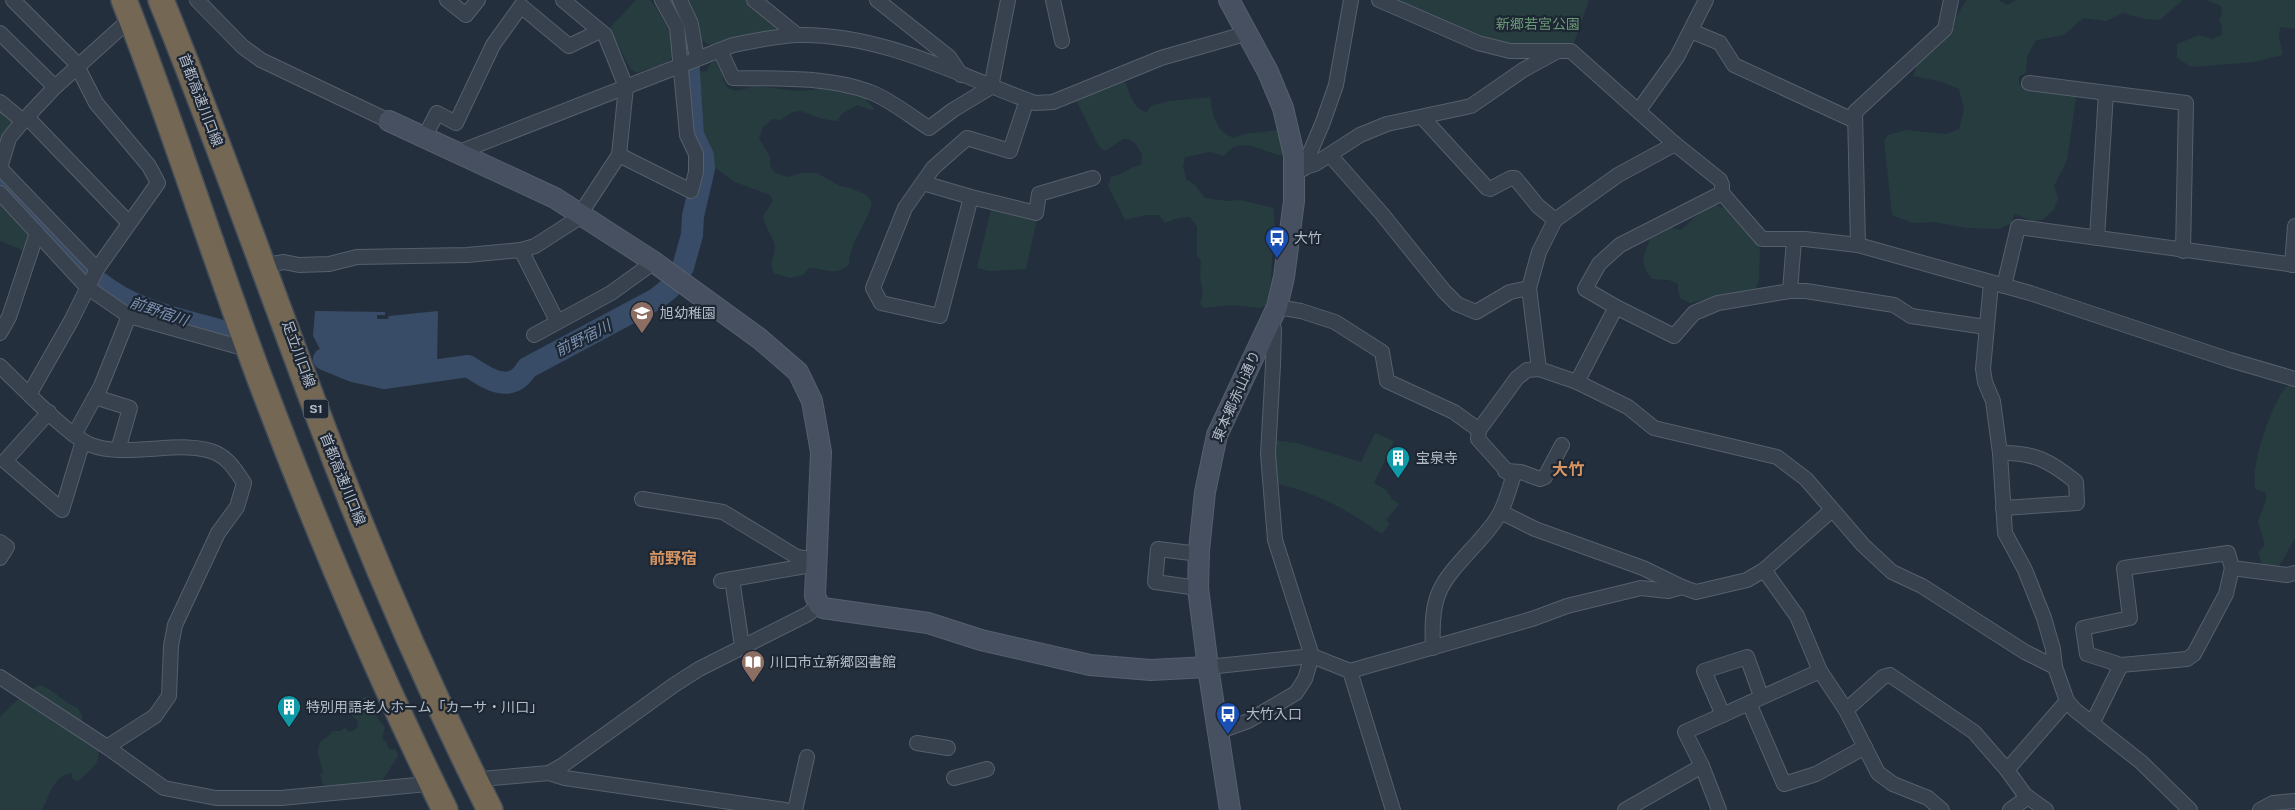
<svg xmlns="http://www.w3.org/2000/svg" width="2295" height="810" font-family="'Public Sans','Noto Sans JP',sans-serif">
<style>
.green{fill:#263c3f}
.water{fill:#394c67}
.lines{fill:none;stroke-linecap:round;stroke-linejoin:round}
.river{stroke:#394c67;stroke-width:22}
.street-casing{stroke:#565f6c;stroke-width:16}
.secondary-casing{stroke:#565f6c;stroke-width:22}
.highway-casing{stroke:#434c59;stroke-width:28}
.street{stroke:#38414e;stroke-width:14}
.secondary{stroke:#465061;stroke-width:20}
.highway{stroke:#746855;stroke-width:25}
.labels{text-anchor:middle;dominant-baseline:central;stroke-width:4.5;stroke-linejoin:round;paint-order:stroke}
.shield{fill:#1d2633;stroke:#878f9c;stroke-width:1}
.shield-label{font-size:12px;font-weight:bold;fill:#b4bcc9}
.park-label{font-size:14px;fill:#6b9a76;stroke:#1d2633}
.street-label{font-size:14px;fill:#b4bcc9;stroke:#1d2633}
.poi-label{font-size:14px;fill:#b4bcc9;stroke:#1d2633;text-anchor:start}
.water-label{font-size:15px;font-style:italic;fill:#7c92b1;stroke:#1d2633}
.quarter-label{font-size:16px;font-weight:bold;fill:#d59563;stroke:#1d2633}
</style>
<rect width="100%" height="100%" fill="#242f3e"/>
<!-- green -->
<g class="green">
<path d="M 636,0 L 650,0 C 659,10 683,48 670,60 C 662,66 646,69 637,73 L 631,70 L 609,29 Z"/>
<polygon points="689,0 746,0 776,24 774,31 731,38 711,45 701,40 696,17"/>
<polygon points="1402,0 1589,0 1574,43 1569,50 1510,48 1401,6"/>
<polygon points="1967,0 1998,0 2007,5 2016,0 2183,0 2160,20 2145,19 2123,13 2106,21 2083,18 2064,35 2036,40 2027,57 2026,73 2019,76 2019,84 2066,91 2076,98 2067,160 2054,186 2058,198 2054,210 2042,220 2033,221 2014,214 2012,223 1999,229 1966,228 1936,222 1913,223 1892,215 1884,141 1888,135 1906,130 1945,134 1959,129 1964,109 1959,89 1942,82 1913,76 1917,65 1932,51"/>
<polygon points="2206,0 2295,0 2295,29 2280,27 2279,39 2283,55 2253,62 2191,67 2177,58 2177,44 2199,35 2212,39 2222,35 2222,27 2219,19 2222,13 2221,6"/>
<path d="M 717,60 L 723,71 L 723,80 L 728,88 L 735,91 L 756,86 L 796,91 L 833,88 L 865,99 L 875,109 L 870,110 L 858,105 L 843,113 L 837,121 C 831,120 823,120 817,117 C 799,110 797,107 781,120 L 772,119 L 763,127 L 759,138 L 770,157 L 770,165 L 774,172 L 787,177 L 802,173 L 817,173 L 840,186 L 850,188 L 867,195 L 872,202 C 868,224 849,242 849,265 C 833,277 826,268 809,268 L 803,275 L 790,278 L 774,273 L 771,263 C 782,240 766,235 763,216 L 773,201 L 770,195 L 735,182 L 712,166 L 711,156 L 698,131 L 699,121 L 696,110 L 693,72 L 707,71 L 710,64 Z"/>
<path d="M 1124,80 C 1130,92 1132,109 1147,112 L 1151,106 L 1169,101 L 1210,97 C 1213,116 1215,131 1234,138 L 1244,134 L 1280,130 L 1284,156 C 1265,154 1240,133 1224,156 L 1210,152 L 1185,157 L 1183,167 L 1186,179 L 1194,184 L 1205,198 L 1227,201 L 1240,200 L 1274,208 C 1273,218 1276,226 1276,235 C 1276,244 1273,251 1272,258 C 1271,276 1272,288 1268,305 L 1259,308 L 1231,305 L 1204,308 L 1200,304 L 1203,295 L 1200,275 L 1201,261 L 1197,255 L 1197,227 L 1190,217 L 1178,218 L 1165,223 L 1159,215 L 1147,215 L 1125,220 L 1108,186 L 1111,177 C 1125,174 1129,167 1141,165 L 1142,155 L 1136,144 L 1129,139 L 1123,139 L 1105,151 L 1098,145 L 1077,102 L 1086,95 Z"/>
<path d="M 0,107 C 20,125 11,126 0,148 Z"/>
<polygon points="0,201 29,233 27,252 0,241"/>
<path d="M 1713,204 L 1724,208 L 1760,246 L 1759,279 L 1756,289 L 1690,303 L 1680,298 L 1678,290 L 1678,284 L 1669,280 L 1652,279 C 1639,262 1643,258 1650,239 L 1672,228 L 1680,230 C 1695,220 1696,212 1713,204 Z"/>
<polygon points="991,209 1037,219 1026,269 989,271 977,268"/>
<path d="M 2295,381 L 2295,539 C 2287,550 2284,562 2274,571 L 2262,565 L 2258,552 L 2265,545 L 2258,521 L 2266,500 L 2266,493 L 2255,489 C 2251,464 2269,412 2283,391 C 2285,387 2291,384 2295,381 Z"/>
<path d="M 1375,433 L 1394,441 L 1374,483 L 1388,491 L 1387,493 L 1391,496 L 1390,498 L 1399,504 L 1386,520 L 1390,524 L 1382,534 C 1349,511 1317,492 1276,484 L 1272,440 L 1297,443 L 1361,462 Z"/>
<path d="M 40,685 C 56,691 64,703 78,708 L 82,715 L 82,723 L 103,748 L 99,752 C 99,766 87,773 78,781 L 72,779 L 72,773 C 54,774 49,797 42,810 L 0,810 L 0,717 C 11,705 25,692 40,685 Z"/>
<path d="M 368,696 L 374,702 L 379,714 L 377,718 L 385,727 L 382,739 L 386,741 L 389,749 L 396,750 L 398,756 L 382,781 L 341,790 L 323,784 L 320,775 L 323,771 C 320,760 313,747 324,739 C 328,736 330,736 332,731 L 340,731 L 345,728 L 350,732 L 357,728 L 358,721 L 352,716 L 353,710 L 359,699 Z"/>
</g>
<!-- water -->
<path class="water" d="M 315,311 L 385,312 L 385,315 L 377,315 L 377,319 L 388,319 L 389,316 L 438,311 L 437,363 C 418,365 398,371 379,368 C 358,366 339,356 320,349 L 313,336 Z"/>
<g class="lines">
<!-- river -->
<g class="river">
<polyline points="5,184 86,268"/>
<path d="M 100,283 C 135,311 180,319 222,331"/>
<path d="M 324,359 L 353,371 L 384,378 L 468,366 C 488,379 511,395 527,368 L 656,299 L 670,288 L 683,267 L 692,235 L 693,216 L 704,169 L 703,156 L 693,135 L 686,26 L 671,0"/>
</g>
<!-- street casing -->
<g class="street-casing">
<g id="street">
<polyline points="13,0 75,62 96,103 149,166 158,183 97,269 71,321 30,393"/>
<polyline points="197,0 243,47 261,60 389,121"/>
<polyline points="447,0 466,15 478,0"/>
<polyline points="680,0 691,24 697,59"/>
<polyline points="754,0 797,35"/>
<polyline points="877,0 949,57 961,75"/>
<polyline points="1053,0 1062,41"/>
<polyline points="1379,0 1478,43 1510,51 1571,51 1675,144 1720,180 1722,185 1722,193 1762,239 1805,239 1858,245 2030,293 2230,360 2295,379"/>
<polyline points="1691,31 1720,43 1734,65 1855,121"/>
<polyline points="0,33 55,87"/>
<path d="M 720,50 L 733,78 C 778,79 827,76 870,92 C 888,98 913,118 929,128 L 953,110 L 991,87 L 1008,0"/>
<polyline points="2029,83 2186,103 2183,251"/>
<polyline points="1027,100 1010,151 967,138 933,168 905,208 873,288 881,303 940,316 971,197 1036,213 1039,194 1093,178"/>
<polyline points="0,102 23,121"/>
<polyline points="1639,110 1677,57 1706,0"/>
<polyline points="27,117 129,223"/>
<polyline points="1423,118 1487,188 1490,189 1511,178 1515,178 1538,206 1555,220 1539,252 1529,288 1539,369"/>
<polyline points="424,138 437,113 456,123 493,45 521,6 569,46 600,31"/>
<path d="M 457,153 L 733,45 C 754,41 775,36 797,35 C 881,33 958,75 1035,103 L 1053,102 L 1161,58 L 1248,33"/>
<polyline points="619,155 691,191 696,172 696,154 687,135 677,27 662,0"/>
<polyline points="1330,155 1382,214 1444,291 1457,304 1476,312 1510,292 1529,288"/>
<polyline points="0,168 9,138 23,121 55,87 127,22"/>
<polyline points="0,168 97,269"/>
<polyline points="1303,169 1323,122 1336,85 1351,0"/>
<polyline points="1294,171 1315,164 1360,135 1387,124 1471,106 1523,70 1556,52"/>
<polyline points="923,183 971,197"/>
<polyline points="0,193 87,287 129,316 243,348"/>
<polyline points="1555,220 1618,175 1675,144"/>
<polyline points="2097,238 2106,93"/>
<polyline points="1858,245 1855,112 1945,29 1951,0"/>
<polyline points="521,250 557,321"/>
<polyline points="266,265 284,262 299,265 329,264 357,257 467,255 521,250 535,246 577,219 619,155 626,87 605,35 563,0"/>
<polyline points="2292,265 2295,226"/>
<polyline points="1991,283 1983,369 1985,382 1993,401 2000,453 2005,533 2025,570 2044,618 2053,649 2055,667"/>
<polyline points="2004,286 2018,227 2295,265"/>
<polyline points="1790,291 1794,240"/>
<polyline points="1277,307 1301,311 1335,322 1382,352 1387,381 1454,412 1479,430"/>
<polyline points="1616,307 1585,289 1599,264 1620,245 1722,193"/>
<polyline points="0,333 9,317 37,233"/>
<polyline points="534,335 611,293 654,262"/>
<path d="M 0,366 C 21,386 67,435 91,445 C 127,459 184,438 216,453 C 229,459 236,471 244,483 L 237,507 L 218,533 L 175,625 L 171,646 L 169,696 L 155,716 L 107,747"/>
<polyline points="1577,382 1616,307 1674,336 1694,313 1718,303 1790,291 1806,291 1894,305 1911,316 1986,327"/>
<polyline points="95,397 130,408 118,450"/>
<polyline points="49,412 5,461 62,510 83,441"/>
<polyline points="74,435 101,386 129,316"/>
<path d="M 2000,453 C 2034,452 2050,461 2076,482 L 2077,503 L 2003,508"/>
<polyline points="1505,471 1521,472 1540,479 1545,477 1562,445"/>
<polyline points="642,499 723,512 797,557 817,560"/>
<polyline points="1501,512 1535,529 1643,568 1682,587 1696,592 1747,580 1764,570 1832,510"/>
<polyline points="0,542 7,547 0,558"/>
<polyline points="1764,570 1797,616 1820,671 1846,710 1878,773 1893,784 1928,798 1942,810"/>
<polyline points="732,579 742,646"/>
<polyline points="721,581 817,564"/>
<polyline points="1198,588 1155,582 1158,549 1199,554"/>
<path d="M 1433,648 C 1430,591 1441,583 1478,542 C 1486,533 1496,522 1501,511 C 1506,501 1509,489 1513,478 L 1478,439 L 1479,430 L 1517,378 L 1527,370 L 1539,369 L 1577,382 L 1628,407 L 1654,428 L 1777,457 L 1806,479 L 1863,545 L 1892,572 L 1922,586 L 2025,652 L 2055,667 L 2067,701 L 2075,710 L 2141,762 L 2190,810"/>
<polyline points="2121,665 2087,654 2083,628 2130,618 2124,568 2228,553 2232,568"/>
<polyline points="1208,667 1312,656 1350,671 1532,619 1567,606 1641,588 1668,591 1682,587"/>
<polyline points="1350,671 1393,810"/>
<polyline points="0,677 107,747 164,788 216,798 281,798 427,784"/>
<polyline points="1749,703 1784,784 1816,774 1865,747"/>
<polyline points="1846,710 1883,677 1890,675 1974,732 2007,770 2025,795 2046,810"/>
<polyline points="1723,715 1704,671 1747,657 1761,696"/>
<polyline points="2092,724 2121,665 2187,659 2194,654 2226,594 2232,568 2287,575 2295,573"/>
<polyline points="1218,732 1248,721 1296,693 1305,679 1312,656 1275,540 1268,454 1273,365 1274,329 1271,320"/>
<polyline points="917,743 948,748"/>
<polyline points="2007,770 2067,701"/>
<polyline points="549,773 565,778 785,810"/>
<polyline points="954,778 987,769"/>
<polyline points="481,779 549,773 563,765 674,685 699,669 808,614 819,605"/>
<polyline points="795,810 807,757"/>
<polyline points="1625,810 1702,766"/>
<polyline points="1719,810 1702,766 1685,732 1820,671"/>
<polyline points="2010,810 2028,797"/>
<polyline points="2260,810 2273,803 2295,801"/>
</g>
</g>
<!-- secondary casing -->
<g class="secondary-casing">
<g id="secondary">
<polyline points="1229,0 1268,72 1283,108 1294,155 1294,201 1284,277 1277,307 1217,435 1205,492 1199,550 1198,588 1208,667 1230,810"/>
<polyline points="389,121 555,198 654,262 760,339 798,372 812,401 821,452 815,596 819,605 823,608 928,623 981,640 1090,665 1151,670 1208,667"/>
</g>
</g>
<!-- highway casing -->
<g class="highway-casing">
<g id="highway">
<path d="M 124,0 C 173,125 213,254 260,379 C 315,525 376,670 445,810"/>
<path d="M 161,0 C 218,139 267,280 320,420 C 369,551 427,685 490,810"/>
</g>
</g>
<!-- street -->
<use href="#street" class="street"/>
<!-- secondary -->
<use href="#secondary" class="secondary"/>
<!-- highway -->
<use href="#highway" class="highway"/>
</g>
<!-- icons -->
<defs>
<g id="bus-pin" transform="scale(1.25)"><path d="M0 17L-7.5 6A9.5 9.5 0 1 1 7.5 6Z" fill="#1a4fb4" stroke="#1d2633"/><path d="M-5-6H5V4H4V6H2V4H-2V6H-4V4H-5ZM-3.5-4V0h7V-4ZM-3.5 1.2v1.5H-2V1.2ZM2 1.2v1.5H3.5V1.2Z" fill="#fff"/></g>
<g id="school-pin" transform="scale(1.25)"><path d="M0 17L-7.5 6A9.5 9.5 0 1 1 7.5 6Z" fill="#8d6e63" stroke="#1d2633"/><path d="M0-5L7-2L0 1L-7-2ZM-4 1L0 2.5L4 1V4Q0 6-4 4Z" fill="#fff"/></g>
<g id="building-pin" transform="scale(1.25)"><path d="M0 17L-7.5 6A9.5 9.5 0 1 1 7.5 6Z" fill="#0f9aa8" stroke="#1d2633"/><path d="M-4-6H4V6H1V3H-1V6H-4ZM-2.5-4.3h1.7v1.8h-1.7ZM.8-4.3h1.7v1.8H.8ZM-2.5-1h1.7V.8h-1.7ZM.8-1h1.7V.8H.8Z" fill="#fff"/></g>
<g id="library-pin" transform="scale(1.25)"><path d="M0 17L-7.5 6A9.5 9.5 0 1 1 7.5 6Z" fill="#8d6e63" stroke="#1d2633"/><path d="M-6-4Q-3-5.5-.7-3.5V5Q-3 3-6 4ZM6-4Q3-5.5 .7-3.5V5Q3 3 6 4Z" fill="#fff"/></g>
</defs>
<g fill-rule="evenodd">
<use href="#bus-pin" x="1277" y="238"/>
<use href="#school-pin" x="642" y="313"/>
<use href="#building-pin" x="1398" y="458"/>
<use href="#library-pin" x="753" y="662"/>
<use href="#building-pin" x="289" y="707"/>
<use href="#bus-pin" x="1228" y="714"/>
</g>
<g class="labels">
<!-- shield labels -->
<rect class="shield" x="303.5" y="399.5" width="25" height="19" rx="4"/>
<g class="shield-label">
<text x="316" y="409">S1</text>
</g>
<!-- park labels -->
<g class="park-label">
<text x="1538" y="24">新郷若宮公園</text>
</g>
<!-- street labels -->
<g class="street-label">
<text transform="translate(201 100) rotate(69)">首都高速川口線</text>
<text transform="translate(299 354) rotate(70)">足立川口線</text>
<text transform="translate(1236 396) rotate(-66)">東本郷赤山通り</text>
<text transform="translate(343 479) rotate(68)">首都高速川口線</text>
</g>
<!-- poi labels -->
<g class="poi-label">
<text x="1294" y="238">大竹</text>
<text x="660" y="313">旭幼稚園</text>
<text x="1416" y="458">宝泉寺</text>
<text x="770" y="662">川口市立新郷図書館</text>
<text x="306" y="707">特別用語老人ホーム「カーサ・川口」</text>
<text x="1246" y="714">大竹入口</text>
</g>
<!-- water labels -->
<g class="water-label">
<text transform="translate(159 311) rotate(19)">前野宿川</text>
<text transform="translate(583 338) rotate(-27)">前野宿川</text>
</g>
<!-- quarter labels -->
<g class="quarter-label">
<text x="1568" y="469">大竹</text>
<text x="673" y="558">前野宿</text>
</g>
</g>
</svg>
